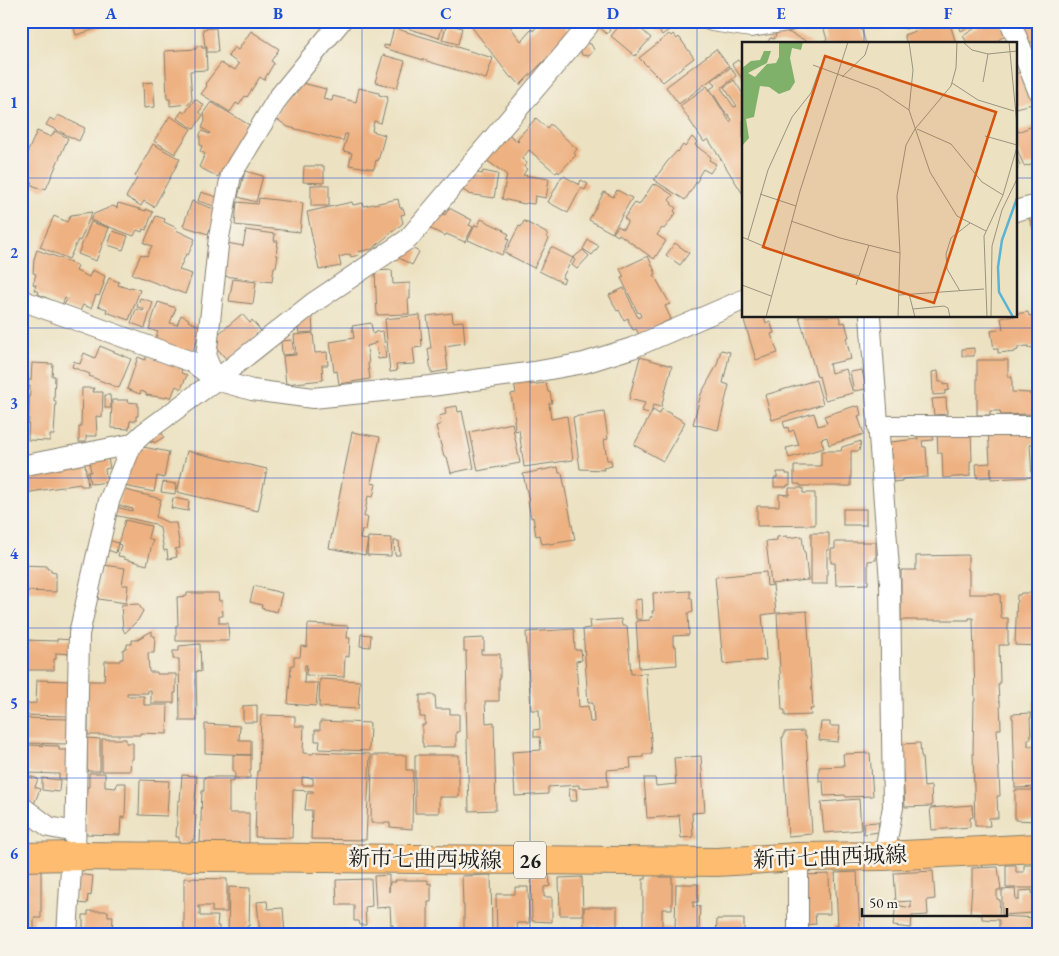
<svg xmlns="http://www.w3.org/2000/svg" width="1059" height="956" font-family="'EB Garamond','Noto Serif JP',serif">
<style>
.building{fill:#eeb181;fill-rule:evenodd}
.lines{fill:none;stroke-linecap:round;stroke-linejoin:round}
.street-casing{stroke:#847f6f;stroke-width:22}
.primary-casing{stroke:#847f6f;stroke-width:30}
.street{stroke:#fff;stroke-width:20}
.primary{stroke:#fdbc70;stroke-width:28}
.grid{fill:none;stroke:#1d4ed8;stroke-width:1;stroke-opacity:0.55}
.labels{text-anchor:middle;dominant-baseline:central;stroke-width:5;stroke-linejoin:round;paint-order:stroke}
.shield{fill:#f7f3e8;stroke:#5e5c59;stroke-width:1}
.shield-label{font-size:21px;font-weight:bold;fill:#1c1c1c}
.street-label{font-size:22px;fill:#1c1c1c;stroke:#f7f3e8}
.inset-river{fill:none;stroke:#58b4d6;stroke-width:2.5}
.inset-road{fill:none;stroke:#999380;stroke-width:1}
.view{fill:#d4530e;fill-opacity:0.15;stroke:#d4530e;stroke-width:2.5}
.inset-edge{fill:none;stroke:#1c1c1c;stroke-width:2.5}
.neatline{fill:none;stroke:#1d4ed8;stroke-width:2}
.grid-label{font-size:16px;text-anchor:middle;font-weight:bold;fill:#1d4ed8}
</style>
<rect width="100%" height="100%" fill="#f7f3e8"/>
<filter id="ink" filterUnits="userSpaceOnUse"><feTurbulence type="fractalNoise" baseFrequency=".02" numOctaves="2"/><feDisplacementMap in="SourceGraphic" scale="10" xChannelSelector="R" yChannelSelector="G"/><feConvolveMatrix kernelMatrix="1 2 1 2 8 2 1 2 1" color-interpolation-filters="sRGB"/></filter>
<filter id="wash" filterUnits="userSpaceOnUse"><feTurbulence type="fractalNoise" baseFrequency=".0096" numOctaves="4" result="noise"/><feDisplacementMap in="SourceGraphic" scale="20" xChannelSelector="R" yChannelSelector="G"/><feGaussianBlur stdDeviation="1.12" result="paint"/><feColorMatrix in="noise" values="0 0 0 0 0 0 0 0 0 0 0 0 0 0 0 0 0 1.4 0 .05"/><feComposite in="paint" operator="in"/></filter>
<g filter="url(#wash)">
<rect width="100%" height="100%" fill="#ece2c2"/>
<g id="blocks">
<!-- building -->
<g class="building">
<polygon points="72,21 109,21 110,25 76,35"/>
<polygon points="401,21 444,21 439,38 400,26"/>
<polygon points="470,21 506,21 521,41 532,29 533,31 542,21 560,21 572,33 520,85 513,77 511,78 474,30"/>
<polygon points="623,21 632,21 651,38 635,56 611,36"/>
<polygon points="648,21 669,21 673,27 662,35 653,24 653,25"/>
<polygon points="825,21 859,21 866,44 824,44 823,41 827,40 822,22"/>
<polygon points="897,21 926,21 905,29 902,22 897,24"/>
<polygon points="958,21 980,21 961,31"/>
<polygon points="986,21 998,21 1007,34 993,44 968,44 963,36"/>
<polygon points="1028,21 1038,21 1038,37 1029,44 1021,26"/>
<polygon points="602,22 610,30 607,34 598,26"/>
<polygon points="940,22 951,27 956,44 907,44 904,35"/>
<polygon points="447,24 462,28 458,44 442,40"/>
<polygon points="216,28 218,52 207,52 207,47 205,47 203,29"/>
<polygon points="394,28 493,58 486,79 384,48 384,45 389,46"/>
<polygon points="779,28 813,44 767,44 770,38 774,39"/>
<polygon points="251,31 279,49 271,61 274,63 264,80 260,77 247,97 245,96 239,105 236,103 230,112 201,94 207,86 205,84 221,63 229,68 230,67 235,70 239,64 228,56 234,47 238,50"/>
<polygon points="669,34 671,36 673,34 677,39 679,37 694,58 663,82 639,58"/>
<polygon points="584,43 591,44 594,50 589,56 582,55 580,48"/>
<polygon points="196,46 202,46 202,48 206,48 207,70 190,71 192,99 189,104 170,106 170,99 167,99 165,51 196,49"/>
<polygon points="716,49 729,66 679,104 666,87"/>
<polygon points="383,55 405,61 397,88 375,82"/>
<polygon points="738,60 743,66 743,80 732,64"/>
<polygon points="731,67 736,76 721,88 734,107 737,106 724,87 734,80 743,94 743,194 708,139 704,142 680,106 707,86 730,122 732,120 728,114 727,115 710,89 716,85 712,80"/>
<polygon points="1024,71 1033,104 1015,108 1015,74"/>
<polygon points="153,82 155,107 144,108 143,83"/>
<polygon points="298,82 326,89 323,99 332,101 333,96 356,102 359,88 379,93 379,95 388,97 381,123 374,121 372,131 385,135 378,161 376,160 374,169 349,165 352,153 343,151 348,134 345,134 343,141 288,127 275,118 290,94 294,96"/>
<polygon points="195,99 204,105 199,112 203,115 194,129 177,118 182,111 185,113"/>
<polygon points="211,102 251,126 226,166 225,165 218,177 199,167 205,154 200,151 202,146 200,145 200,134 202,131 209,134 210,133 202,128 205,121 204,112"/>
<polygon points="58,115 85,128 79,141 46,125 50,118 55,121"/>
<polygon points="170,116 191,129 175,154 154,141"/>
<polygon points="536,118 547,128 550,124 577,149 574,153 576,155 559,173 558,171 556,173 529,150 522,159 527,163 524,167 527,169 523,175 549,179 546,198 535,196 534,204 526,203 525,204 502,199 507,175 486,160 507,133 518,142 519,141 517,139"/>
<polygon points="1038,124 1038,162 1028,166 1027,165 1024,166 1015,144 1015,133"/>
<polygon points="37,131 51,137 55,131 68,138 46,189 44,188 43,190 30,184 32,182 21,177 21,167"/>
<polygon points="692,137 697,142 695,145 711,157 709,160 716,164 710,173 703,169 698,177 699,178 685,200 654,180 667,162 677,151 678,152 683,145 685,147"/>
<polygon points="153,144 180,159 154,207 144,201 141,206 126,197 137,178 135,176"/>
<polygon points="1015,154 1020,165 1017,166 1018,169 1015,170"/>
<polygon points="304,166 324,166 324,183 303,182"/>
<polygon points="245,171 263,176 256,202 238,197"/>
<polygon points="483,171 498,174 494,198 468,194 468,193 459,188 472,172 482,174"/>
<polygon points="562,176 564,177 564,176 578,184 578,185 579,185 581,180 588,184 585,190 581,188 568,213 548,202"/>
<polygon points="653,184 655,186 656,184 673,195 669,200 672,203 671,204 676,208 674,211 676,213 664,229 662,228 657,235 666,241 654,259 619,234 618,236 613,233 618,226 623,229 628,221 624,218 635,203 639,205"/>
<rect x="311" y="185" width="18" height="21"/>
<polygon points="617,190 632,198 612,233 589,220 604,192 613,197"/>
<polygon points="201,192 220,198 217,207 198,201"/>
<polygon points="259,198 303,203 300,232 235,225 237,202 258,204"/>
<polygon points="398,199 400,208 403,208 405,214 401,215 403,223 372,249 358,252 359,255 351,257 350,254 339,257 341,266 319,270 307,212 352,202 353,205 363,203 364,206"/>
<polygon points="192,201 217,210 208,234 183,226"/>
<polygon points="118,203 146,211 146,209 153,212 146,230 143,229 142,232 137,230 134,236 90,220 94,214 113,206 117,208"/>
<polygon points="449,208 472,220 469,225 473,227 465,242 446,234 445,236 429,228 440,212 445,215"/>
<polygon points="92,212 80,241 78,240 69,259 40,247 54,216 67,222 71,215"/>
<polygon points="1038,214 1038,233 1035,234 1029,217"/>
<polygon points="156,216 165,219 164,222 177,228 176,230 195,239 188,255 186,254 179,270 192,274 185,294 132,274 141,254 147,256 152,246 144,243"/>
<polygon points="481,219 504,230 503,231 509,234 507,238 509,240 502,255 468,240 475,225 478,226"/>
<polygon points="524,221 548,234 546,237 549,239 534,268 505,253 519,226 521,227"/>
<polygon points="91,222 109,228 96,261 78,254"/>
<polygon points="246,230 275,234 274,241 278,241 276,255 278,255 276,267 274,267 272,282 224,276 227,243 243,246"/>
<polygon points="113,231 128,236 123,250 108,245"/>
<polygon points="588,240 599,246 592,255 583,249"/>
<polygon points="675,243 689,253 680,265 666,255"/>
<polygon points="407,245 419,252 412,265 399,258"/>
<polygon points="551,247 573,258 562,278 565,279 563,283 539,271"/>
<polygon points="37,250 71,262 70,263 78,266 76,271 89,277 92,270 105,276 103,283 104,283 99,296 96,295 91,308 83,305 80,311 64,305 67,299 65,298 62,305 38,294 39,292 34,290 36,285 33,284 36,274 33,273 34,259"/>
<polygon points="583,250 589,256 577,269 572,265 575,260 573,258"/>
<polygon points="648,256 656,274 654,275 670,304 665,306 671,319 639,335 636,329 633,330 628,320 629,320 628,318 624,320 619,310 617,311 609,295 624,288 638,318 641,316 639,312 638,313 621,278 624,277 620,269"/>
<polygon points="392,270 393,284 410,283 410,299 408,299 409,314 377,315 375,271"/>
<polygon points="109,278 119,282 118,285 130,289 131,287 140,290 129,320 106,312 107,309 98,306"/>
<polygon points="233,279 256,282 253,304 229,301"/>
<polygon points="140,298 153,302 145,328 131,323 136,309 143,311 144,309 137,307"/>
<polygon points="158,302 176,308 170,323 177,325 181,315 189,319 188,321 202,327 192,353 155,340 158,332 149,329"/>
<polygon points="1028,312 1029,316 1038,314 1038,347 1028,348 1028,346 1018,347 1018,350 1015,351 1015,352 1008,353 1008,352 998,353 998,349 994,349 991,331 1003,329 1001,318 1015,316 1015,314"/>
<polygon points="452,313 453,322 463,321 465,343 445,346 448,370 431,373 428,348 431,348 427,316"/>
<polygon points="242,314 250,323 252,320 261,331 228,361 215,346 220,341 216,336"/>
<polygon points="420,315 422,347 413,348 415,364 396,365 397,371 390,372 385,319"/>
<polygon points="312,316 313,332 299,333 297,323"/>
<polygon points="746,316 764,316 766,323 770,321 774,333 771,334 778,353 756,360 743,317"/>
<polygon points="799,316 839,316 841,323 845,322 849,337 846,338 851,359 829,364 831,373 846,369 853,393 825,400 819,376 817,377"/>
<polygon points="371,323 373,334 375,333 375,332 383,331 386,358 378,359 376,342 374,343 374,344 367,346 369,364 368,364 370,379 339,384 337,371 334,372 330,342 354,338 352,326"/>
<polygon points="313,333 315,353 327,352 328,365 322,365 323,380 286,384 283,356 296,355 294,335"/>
<polygon points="292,340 294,354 282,355 281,341"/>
<polygon points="100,346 131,359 119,388 89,376 90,374 72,367 74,361 80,364 84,353 95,358"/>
<polygon points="974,348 974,356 962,356 962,349"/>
<polygon points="721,350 730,352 723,383 729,385 718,430 693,424 701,394 717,365"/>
<polygon points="147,355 182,369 181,373 187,375 181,389 176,386 171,398 167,396 166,398 146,395 146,393 141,391 140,394 127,389 138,357 145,360"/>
<polygon points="640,357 672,366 661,407 653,405 651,414 642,411 645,403 629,399"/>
<polygon points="977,360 1008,360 1008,377 1012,377 1012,392 1030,393 1030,395 1034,395 1034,412 1031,413 1031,414 1001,415 1000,411 990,411 990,415 977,415"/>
<polygon points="32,363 53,364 52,376 55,376 54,401 56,401 54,435 50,435 50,441 28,440 30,386 28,386 29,380 31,380"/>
<polygon points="862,370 866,389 854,391 850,372"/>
<polygon points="938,371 939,382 944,382 944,385 948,384 949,390 945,391 945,394 933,395 932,372"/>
<polygon points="530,379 530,385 546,383 548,392 550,392 552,403 549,403 551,419 567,416 573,460 524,467 519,430 515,431 514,420 515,420 511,394 516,393 514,382"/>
<polygon points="816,380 823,404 772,420 765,395"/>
<polygon points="82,388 94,388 93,392 103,392 102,417 96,416 97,436 86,436 86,442 79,442 79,427 81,427"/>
<polygon points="21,394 28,395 26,409 21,409"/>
<polygon points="105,395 110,395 111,408 105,408"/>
<polygon points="946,398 947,414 934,415 932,399"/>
<polygon points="112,400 128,400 127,402 138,403 138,416 136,416 136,421 130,421 129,429 111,428"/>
<polygon points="457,406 458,412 462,411 474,468 451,473 447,457 444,457 436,426 441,424 439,416 446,414 445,408"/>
<polygon points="855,406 856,407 859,406 861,415 858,416 864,434 829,445 827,437 821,439 824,448 789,458 786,448 799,445 794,430 789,432 788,427 785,428 783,422 814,413 818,426 827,423 824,416"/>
<polygon points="662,409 685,422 663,461 634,445 653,410 659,414"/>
<polygon points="604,412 608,439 604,440 607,460 611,460 612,466 603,468 604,470 580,469 573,417"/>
<polygon points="512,423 520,463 478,471 470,432"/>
<polygon points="988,428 1033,431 1034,444 1030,444 1032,477 991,479 991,467 990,477 977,478 976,464 990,463"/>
<polygon points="933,430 933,440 922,441 923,447 926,447 928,477 902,479 902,481 893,482 890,442 918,439 917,432"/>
<polygon points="161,431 164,437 154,443 153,441 151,443 148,438"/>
<polygon points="971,431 972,461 970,461 970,476 943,478 942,453 938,453 937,432"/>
<polygon points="352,432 380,437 371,483 376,484 373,497 368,496 364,517 368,517 366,530 362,530 360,539 368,540 365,555 329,548"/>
<polygon points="861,441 859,451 851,451 851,486 800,486 800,484 794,484 794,466 821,466 821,451 841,451 842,447"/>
<polygon points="138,446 169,452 164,478 157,476 154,492 124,486"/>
<polygon points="187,451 267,469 258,511 177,492"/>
<polygon points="108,458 110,468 105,469 107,482 92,484 92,483 90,483 88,472 91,472 89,461"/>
<polygon points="77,464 77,465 85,464 88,486 81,486 80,484 25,493 26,481 28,481 26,473"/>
<polygon points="558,467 559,473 562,473 575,540 550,544 549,543 542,544 540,535 536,536 533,517 531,518 528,501 529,501 523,474"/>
<polygon points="777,472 786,472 786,474 790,474 790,485 787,485 787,487 774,487 774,478 777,478"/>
<polygon points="163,482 176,484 175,494 161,492"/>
<polygon points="789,488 803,488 803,493 815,493 815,525 757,526 757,506 779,506 779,494 789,495"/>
<polygon points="122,489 161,499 156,517 169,523 176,523 180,548 175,549 177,557 168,559 167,550 164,551 160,528 155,524 114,515 116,507 132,511 133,509 118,505"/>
<polygon points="173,498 189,501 188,511 171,508"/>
<rect x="843" y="509" width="23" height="16"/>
<polygon points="125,520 151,526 148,538 153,540 147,565 124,559 124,557 118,556 121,545 118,544"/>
<polygon points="811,533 829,533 829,550 827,550 827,584 811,584"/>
<polygon points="787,536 787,538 802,536 804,552 805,552 808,580 771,584 766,541 777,540 777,537"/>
<polygon points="368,537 392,538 391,556 367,555"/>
<polygon points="108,540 118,543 116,553 105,549"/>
<polygon points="394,541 399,541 400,555 395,555"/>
<polygon points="835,542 876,542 876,560 868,561 868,584 836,585 835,563 831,563 831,549 835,549"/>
<polygon points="968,555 968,570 969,570 969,594 1000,594 1001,618 1008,618 1008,645 999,645 1000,684 998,684 999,702 1000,702 1001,729 997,729 1000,796 997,796 998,818 989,818 990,826 975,826 973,751 974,701 975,701 973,618 969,618 969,620 901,620 901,570 916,570 916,556"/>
<polygon points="22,565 47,566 47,569 51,569 51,572 56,573 56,592 21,591"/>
<polygon points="103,565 125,568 122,585 128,585 126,603 98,599"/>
<polygon points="766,572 767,586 773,585 776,613 762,615 766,660 723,664 715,577"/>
<polygon points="254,586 282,593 277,612 261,608 262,605 250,602"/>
<polygon points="690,591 690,598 692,598 693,612 688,613 689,635 673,636 673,646 676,646 677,665 639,668 636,621 650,620 650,617 653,617 652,611 654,611 653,593"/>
<polygon points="187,593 218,593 219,601 222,601 223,616 219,616 219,623 228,623 229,641 176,641 176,626 178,625 177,597 187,596"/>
<polygon points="1021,593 1038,593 1038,646 1015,645 1017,595 1020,595"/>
<polygon points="641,599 642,619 636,619 635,600"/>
<polygon points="138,604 143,611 138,620 125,633 123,629 121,605"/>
<polygon points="807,611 813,709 810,709 811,715 785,716 785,710 782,710 777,613"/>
<polygon points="621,619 622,626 627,626 631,674 646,673 652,754 643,754 643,757 630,758 631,768 607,770 608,786 579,788 579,785 548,787 548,794 515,796 512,752 541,750 540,737 534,737 534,730 540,729 539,710 531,710 526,632 574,629 575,650 581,650 582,660 576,661 579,707 588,706 590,722 594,722 593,703 588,703 583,629 590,628 589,621"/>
<polygon points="308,624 348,626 347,638 350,638 349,657 345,656 344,677 306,675 307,665 305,665 304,683 318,683 316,706 288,704 291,665 294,665 294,657 300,657 301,646 307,647"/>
<polygon points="152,631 152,636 155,636 154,653 148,653 149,672 157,672 157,674 176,674 176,693 174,693 174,703 151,703 151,690 148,690 148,693 127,693 127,696 144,696 144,705 168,705 167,734 140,733 140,735 88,735 88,681 104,681 105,661 120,661 120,659 123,659 123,650 127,647 127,644 132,644 132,640 136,640"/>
<polygon points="361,634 371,635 370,647 360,646"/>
<polygon points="484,638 484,650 481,650 481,654 500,654 500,679 499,679 499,701 485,701 486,723 494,722 496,810 469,811 466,702 467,702 466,653 467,651 464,651 464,639"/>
<polygon points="57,639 74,640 73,654 56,653 56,659 54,659 54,670 21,670 22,640 57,641"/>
<polygon points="200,644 201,672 196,671 197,721 180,721 179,659 173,659 173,651 179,651 179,646"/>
<polygon points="320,679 360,681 358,709 319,707"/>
<polygon points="37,680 71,681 70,716 21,715 21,704 36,703"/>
<polygon points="420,695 435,695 436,709 450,709 450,714 459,714 459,732 456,732 456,747 423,747 423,743 422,743 422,725 425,725 425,717 420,717"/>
<polygon points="1033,701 1038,702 1038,714 1034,714"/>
<polygon points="257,705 257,722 243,722 243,706"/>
<polygon points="1031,713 1031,718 1030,718 1031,739 1028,739 1028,746 1036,746 1036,751 1038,751 1038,787 1015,788 1013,718 1012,718 1012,714"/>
<path d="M 261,715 L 295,716 L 295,726 L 304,726 L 303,753 L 313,754 L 314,752 L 370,754 L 366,840 L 311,839 L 312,810 L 305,810 L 307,793 L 313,793 L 313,791 L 293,790 L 292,838 L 255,837 L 257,771 L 259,771 ZM 302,777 L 313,778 L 313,785 L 302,785 Z"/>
<polygon points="21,718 70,719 69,744 21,743"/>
<polygon points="320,721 370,723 369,751 319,749 320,741 315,741 315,730 320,730"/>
<polygon points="821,722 830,722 830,726 840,726 838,742 819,740"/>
<polygon points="205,724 240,726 239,740 251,740 251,755 205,753"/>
<polygon points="804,731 804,735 806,735 812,834 788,836 782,737 784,737 784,732"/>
<polygon points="87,738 100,739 100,771 87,771"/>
<polygon points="102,739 126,739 126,743 133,743 133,759 131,759 130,771 102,771"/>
<polygon points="920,743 921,756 922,756 924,787 931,786 932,806 905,807 901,744"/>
<polygon points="27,745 59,746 59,750 70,750 70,779 59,779 59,774 27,773"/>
<polygon points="21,749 24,750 23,768 21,768"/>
<polygon points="870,753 873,796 846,797 845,795 824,796 823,781 819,782 819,767 844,766 843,754"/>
<polygon points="233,755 251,755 251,770 250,770 250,778 235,778 235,771 233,771"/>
<polygon points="372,755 406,755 406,770 413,770 412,829 390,827 390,823 371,823"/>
<polygon points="415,755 459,755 459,797 439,797 439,813 415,813"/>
<polygon points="701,756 705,812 692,813 693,837 681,838 679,814 678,814 678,816 647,818 644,778 655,778 656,786 676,784 674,758"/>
<polygon points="89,773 105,773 105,787 116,788 117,783 126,783 125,818 121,817 120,835 85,834 87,787 89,787"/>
<polygon points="26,775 38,779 35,787 40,789 34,804 21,797 21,790"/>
<polygon points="182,775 197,776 194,815 196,815 194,840 192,840 192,843 179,843 179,837 176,837 178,801 180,801"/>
<polygon points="204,777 234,777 234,782 229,781 229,813 249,813 249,843 200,844 202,791 204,791"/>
<polygon points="42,778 60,780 59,792 42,790"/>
<polygon points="140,780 169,781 167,816 139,815"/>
<polygon points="569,789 576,789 577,801 570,801"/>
<polygon points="1015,790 1035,790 1036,793 1038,793 1038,819 1035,819 1035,821 1015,820"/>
<polygon points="859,799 861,830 824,833 821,802"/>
<polygon points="972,805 973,817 970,818 970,827 932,830 930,808"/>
<polygon points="21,818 28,824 29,833 21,833"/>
<polygon points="878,822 879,832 864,834 863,823"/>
<polygon points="1006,865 1016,865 1016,872 1024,872 1024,865 1036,865 1037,888 1006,888"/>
<polygon points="998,867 1001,890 997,890 997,899 1000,900 999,916 1038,918 1038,935 999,935 999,920 982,919 982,915 970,914 972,886 972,868"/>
<polygon points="22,869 41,870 41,918 34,918 34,931 50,931 50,935 21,935"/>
<polygon points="933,871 935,899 927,900 928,915 912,916 911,928 893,926 896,905 911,908 911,901 896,902 894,873"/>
<polygon points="857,872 860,928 851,929 851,935 835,935 834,925 838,925 835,873"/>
<polygon points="76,874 93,876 91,896 88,895 87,904 79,903"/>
<polygon points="549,874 550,886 544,887 544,897 552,897 552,922 532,921 531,875"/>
<polygon points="829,874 830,914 815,914 816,924 804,925 803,875"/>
<polygon points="389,875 389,892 390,882 396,882 395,880 428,880 428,884 431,883 431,902 428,902 428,933 429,933 429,935 412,935 411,933 393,933 393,925 391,925 390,907 376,908 374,876"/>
<polygon points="491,875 492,935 464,935 464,905 463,905 462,876"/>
<polygon points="646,875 660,875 660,877 672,877 672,909 662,909 662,928 672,928 672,935 643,935 643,879 646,879"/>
<polygon points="582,877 583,915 560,915 559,878"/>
<polygon points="184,878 227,879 227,912 212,912 212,906 198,906 198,908 200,908 200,916 218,916 217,926 219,926 219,935 184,935"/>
<polygon points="371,879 372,906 365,907 366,925 360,925 359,921 354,921 354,905 337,905 336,880"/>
<polygon points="676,884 698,884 698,902 693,902 693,907 700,906 699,930 675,930"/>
<polygon points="229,887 250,888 249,926 247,926 246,930 249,930 249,935 228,935"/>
<polygon points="515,887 528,887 529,923 517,923 518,935 497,935 496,894 515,894"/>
<polygon points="1015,889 1016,900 1019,900 1019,891 1032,890 1033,899 1038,898 1038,915 1033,915 1033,913 1002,915 1002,890"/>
<polygon points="267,901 268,909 283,908 285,935 260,935 257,902"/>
<rect x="584" y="907" width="33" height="19"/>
<polygon points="88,911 108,911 108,916 113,916 112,935 83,935 83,915 88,915"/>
<polygon points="717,919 744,919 744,935 716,935"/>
<rect x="584" y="928" width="29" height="7"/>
</g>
</g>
</g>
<g filter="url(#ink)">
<use href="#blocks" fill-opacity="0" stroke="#847f6f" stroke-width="1"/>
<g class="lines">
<!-- street casing -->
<g class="street-casing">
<g id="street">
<polyline points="712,21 751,27 788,21"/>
<polyline points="1010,21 1038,90"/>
<polyline points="1015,211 1038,205"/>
<polyline points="21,300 192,362 216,380 252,390 313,398 431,386 534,372 584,363 632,348 743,300"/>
<polyline points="870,316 890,582 893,807 884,856"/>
<polyline points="216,380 206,358 219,237 231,175 278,98 341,21"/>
<polyline points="878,426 1038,426"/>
<polyline points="21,466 132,444"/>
<polyline points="21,806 49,827 75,832"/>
<polyline points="67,935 71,869 75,856 79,634 109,501 132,444 144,433 216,380 313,303 408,239 588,26 589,21"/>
<polyline points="798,935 798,857"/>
</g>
</g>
<!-- primary casing -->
<g class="primary-casing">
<polyline id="primary" points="21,857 75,856 216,857 717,862 798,857 884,856 1038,848"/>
</g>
<!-- street -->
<use href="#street" class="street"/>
<!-- primary -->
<use href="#primary" class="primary"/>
</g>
</g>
<!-- grid -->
<path class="grid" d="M 195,21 L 195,935M 362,21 L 362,935M 530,21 L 530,935M 697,21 L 697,935M 864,21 L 864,44M 21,178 L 743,178M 1015,178 L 1038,178M 864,316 L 864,935M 21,328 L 1038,328M 21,478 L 1038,478M 21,628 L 1038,628M 21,778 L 1038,778"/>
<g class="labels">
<!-- shield labels -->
<rect class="shield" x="514" y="841.5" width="32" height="37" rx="4"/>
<g class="shield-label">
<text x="530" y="860">26</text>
</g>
<!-- street labels -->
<g class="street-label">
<text transform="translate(830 857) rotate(-2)">新市七曲西城線</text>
<text transform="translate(425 859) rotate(1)">新市七曲西城線</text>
</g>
</g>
<!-- overview -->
<g transform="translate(742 42)">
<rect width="275" height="275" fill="#ece2c2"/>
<path d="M 37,0 L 61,0 L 59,8 L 50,6 L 48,16 L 53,40 L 48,48 L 37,52 L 27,45 L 18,44 L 12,75 L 4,77 L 7,96 L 0,104 L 0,26 L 9,19 L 18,18 L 22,9 L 29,9 L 25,21 L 6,31 L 13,35 L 25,22 L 34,21 L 37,15 Z" fill="#80b16b"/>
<path class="inset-river" d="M 271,275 L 257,250 L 256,225 L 260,198 L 275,156"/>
<path class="inset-road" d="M 221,0 L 230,8 L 246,12 L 275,9M 267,0 L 275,83M 71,23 L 136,47 L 167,68 L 188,130 L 215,174 L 244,189M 100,35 L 123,13 L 127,0M 241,40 L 246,12M 210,41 L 236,58 L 272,69M 167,68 L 171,28 L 167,0M 175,87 L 209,102 L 240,140 L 261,153M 243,94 L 275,103M 18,152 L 54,164M 49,179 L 98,196 L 158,211M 0,195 L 40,212M 6,197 L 26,128 L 50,75 L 69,51 L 78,26M 87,226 L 117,234M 0,243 L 29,254M 114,243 L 127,203M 218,249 L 205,227 L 204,212 L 209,196 L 228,181M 167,252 L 173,275M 157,253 L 242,247M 171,267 L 202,264 L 206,266 L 208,275M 24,275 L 58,149 L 106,0M 156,275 L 158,211 L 155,154 L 164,103 L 173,87 L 209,44 L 214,26 L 215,0M 245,275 L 242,194 L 261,153 L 275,105M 249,275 L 250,204 L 260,168 L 275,137"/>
<path class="view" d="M 83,14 L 254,70 L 192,261 L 21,205 Z"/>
<rect width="275" height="275" class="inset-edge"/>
</g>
<!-- margin -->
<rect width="1059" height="956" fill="none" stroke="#f7f3e8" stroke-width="55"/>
<!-- scale -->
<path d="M862 908v8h145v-8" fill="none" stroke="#1c1c1c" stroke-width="2.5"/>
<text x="869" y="908" font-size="15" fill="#1c1c1c" stroke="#f7f3e8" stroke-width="4" paint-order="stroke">50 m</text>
<rect x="28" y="28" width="1004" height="900" class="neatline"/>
<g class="grid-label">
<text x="111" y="19">A</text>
<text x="278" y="19">B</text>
<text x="446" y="19">C</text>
<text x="613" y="19">D</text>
<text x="781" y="19">E</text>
<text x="948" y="19">F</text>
<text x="14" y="108">1</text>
<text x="14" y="258">2</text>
<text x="14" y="409">3</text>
<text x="14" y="559">4</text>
<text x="14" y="709">5</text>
<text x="14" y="859">6</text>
</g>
</svg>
